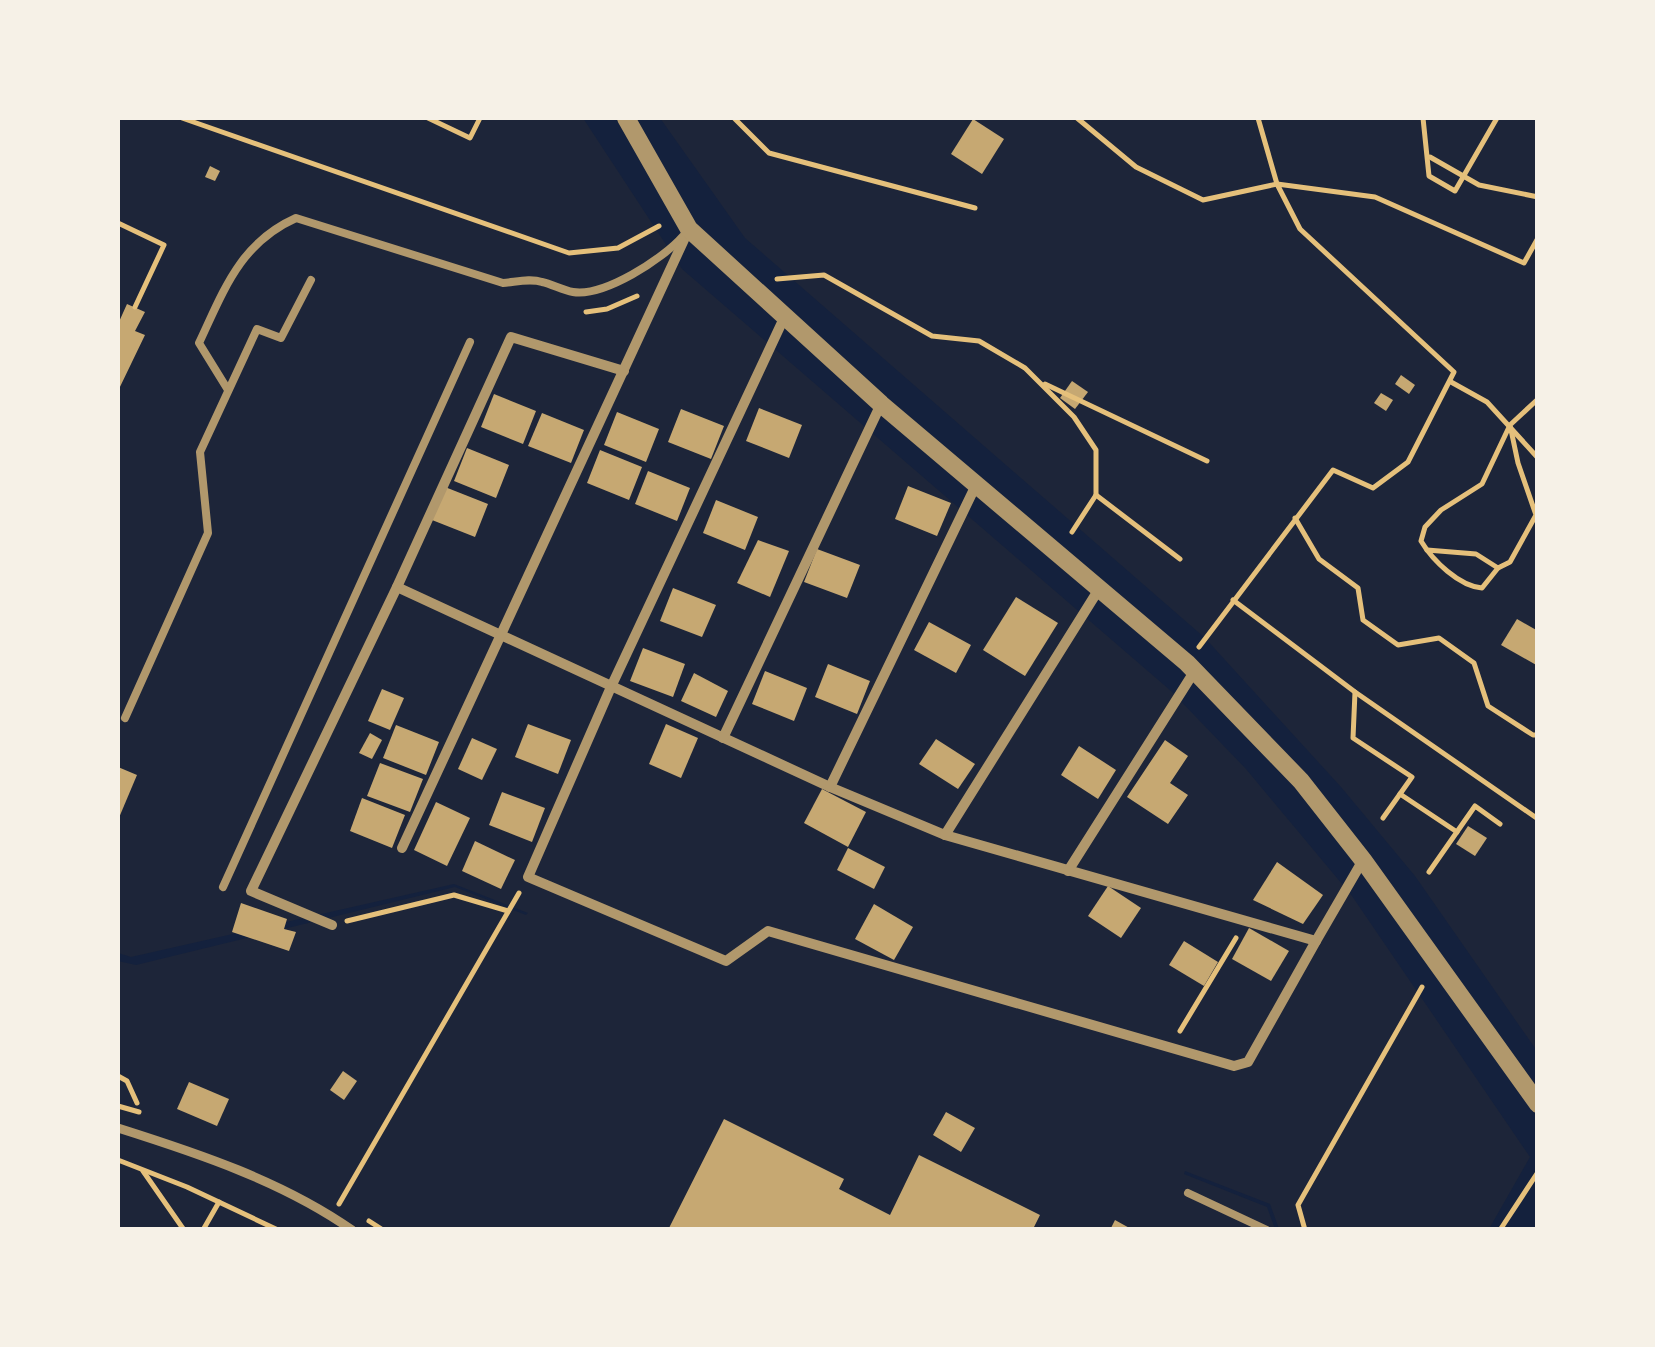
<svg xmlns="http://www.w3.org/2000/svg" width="1655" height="1347" font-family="'Exo 2',sans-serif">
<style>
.green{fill:#1d2539}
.building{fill:#c6a872}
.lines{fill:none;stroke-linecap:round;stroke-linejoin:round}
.path{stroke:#e5c07b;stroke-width:5}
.service{stroke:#b1986c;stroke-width:8}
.pedestrian{stroke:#b1986c;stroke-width:9}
.minor{stroke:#b1986c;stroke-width:10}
.tertiary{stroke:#b1986c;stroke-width:18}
</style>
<rect width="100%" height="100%" fill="#14213d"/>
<!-- green -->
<g class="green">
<polygon points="118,118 583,118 682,269 1171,691 1246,769 1352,896 1530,1157 1489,1229 1279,1229 1270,1204 1185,1171 1184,1174 1267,1207 1275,1229 118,1229 118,961 136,965 455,887 526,915 528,913 454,884 131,957 118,953"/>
<polygon points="660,118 1537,118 1537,1051 1415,876 1341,787 1205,638 745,238"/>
</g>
<!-- building -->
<g class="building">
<polygon points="973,119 1004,139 982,174 951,154"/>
<polygon points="210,166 220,171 215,181 205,177"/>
<polygon points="127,304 145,312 135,331 145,335 118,391 118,324"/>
<polygon points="1401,375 1415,385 1409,394 1395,384"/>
<polygon points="1072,381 1088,392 1075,409 1060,398"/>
<polygon points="1381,393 1393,400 1386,411 1374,403"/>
<polygon points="494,394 536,411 523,444 481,427"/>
<polygon points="759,408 802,425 789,458 746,441"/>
<polygon points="681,409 724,426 711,459 668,442"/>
<polygon points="617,412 659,429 646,462 604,445"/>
<polygon points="542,413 584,430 571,463 528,446"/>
<polygon points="467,448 509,465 496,498 454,481"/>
<polygon points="600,450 642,467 629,500 587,483"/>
<polygon points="648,471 690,488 677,521 635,504"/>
<polygon points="908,486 951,503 937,536 895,519"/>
<polygon points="445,487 488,504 475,537 432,520"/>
<polygon points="716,500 758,517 745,550 703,533"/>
<polygon points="758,540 789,551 770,597 737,583"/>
<polygon points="817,549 860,565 847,598 804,582"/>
<polygon points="673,588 716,605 702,637 660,621"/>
<polygon points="1016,597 1058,623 1025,676 983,650"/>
<polygon points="1517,619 1538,631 1538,666 1501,645"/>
<polygon points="929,622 971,645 956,673 914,650"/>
<polygon points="643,648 685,664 673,697 630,681"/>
<polygon points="828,664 870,681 857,714 815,697"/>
<polygon points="765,671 807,688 794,721 752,704"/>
<polygon points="694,673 728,691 716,717 681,701"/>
<polygon points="382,689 404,698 390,730 368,721"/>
<polygon points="528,724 571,740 558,774 515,757"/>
<polygon points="666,724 698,738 681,778 649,764"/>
<polygon points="396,725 439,742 426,775 383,758"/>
<polygon points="370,733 382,740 372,759 359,753"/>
<polygon points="472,738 497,749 482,780 458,769"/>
<polygon points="936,739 975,764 958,789 919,764"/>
<polygon points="1165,740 1188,756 1170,783 1188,795 1168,824 1127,797"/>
<polygon points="1079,746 1116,770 1098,799 1061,775"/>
<polygon points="380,763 423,779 410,812 367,796"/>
<polygon points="118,767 137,775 118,820"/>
<polygon points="822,789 866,812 848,847 804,823"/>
<polygon points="502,792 545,808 532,842 489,825"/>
<polygon points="362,798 405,815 392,848 350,831"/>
<polygon points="436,802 470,818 447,866 414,850"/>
<polygon points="1468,826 1487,838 1475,856 1456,844"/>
<polygon points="475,841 515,860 501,889 462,871"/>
<polygon points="848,848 885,867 874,889 837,870"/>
<polygon points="1277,862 1323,895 1303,924 1253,900"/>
<polygon points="1108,886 1141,908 1121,938 1088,916"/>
<polygon points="241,903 287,919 284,929 296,932 289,951 232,932"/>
<polygon points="874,904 913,927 894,960 855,939"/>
<polygon points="1249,928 1289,951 1271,981 1232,959"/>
<polygon points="1184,941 1218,962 1204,986 1169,965"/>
<polygon points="343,1071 357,1081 344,1100 330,1090"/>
<polygon points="189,1082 229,1099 217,1126 177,1109"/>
<polygon points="946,1112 975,1128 961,1152 933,1135"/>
<polygon points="724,1119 844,1179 839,1189 890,1215 919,1155 1040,1215 1034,1227 1039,1230 668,1230"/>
<polygon points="1115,1220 1133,1230 1110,1230"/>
</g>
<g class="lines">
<!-- path -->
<g class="path">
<polyline points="182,118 569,253 618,248 659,226"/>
<polyline points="428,118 470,138 480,118"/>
<polyline points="734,118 769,153 975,208"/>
<polyline points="1077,118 1136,167 1203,200 1277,184 1258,118"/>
<polyline points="1423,118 1429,176 1455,191 1497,118"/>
<polyline points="1430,157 1479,185 1538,197"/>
<polyline points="118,223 164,245 135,307"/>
<polyline points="777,279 824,275 932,336 979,341 1025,368 1074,417 1096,450 1096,495 1072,532"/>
<polyline points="586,312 607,309 637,296"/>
<polyline points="1451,382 1487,402 1538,458"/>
<polyline points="1045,384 1207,461"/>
<path d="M 1510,425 L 1518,463 L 1536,515 L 1510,562 L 1498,568 L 1482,588 C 1459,586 1433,561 1421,541 L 1425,527 L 1441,510 L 1482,484 L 1510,425 L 1538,399"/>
<polyline points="1096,495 1180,559"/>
<polyline points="1295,518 1319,559 1358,588 1363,620 1398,645 1439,638 1474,663 1488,706 1533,735 1538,735"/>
<polyline points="1427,550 1476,554 1498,568"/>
<polyline points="1233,600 1355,692 1538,819"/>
<polyline points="1199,647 1333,470 1373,488 1408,462 1454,372 1300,229 1277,184 1375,197 1524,263 1538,238"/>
<polyline points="1355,692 1353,738 1412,777 1400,794 1457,832"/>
<polyline points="1383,818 1400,794"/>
<polyline points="1429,872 1475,806 1500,824"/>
<polyline points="347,921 454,895 508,911"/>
<polyline points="1180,1031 1236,938"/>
<polyline points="118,1076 127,1081 137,1103"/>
<polyline points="118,1106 139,1112"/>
<polyline points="118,1160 187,1187 278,1230"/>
<polyline points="143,1171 184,1230"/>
<polyline points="339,1204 519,893"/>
<polyline points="369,1221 383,1230"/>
<polyline points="203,1230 219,1202"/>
<polyline points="1305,1230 1298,1205 1422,987"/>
<polyline points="1500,1230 1538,1172"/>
</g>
<!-- service -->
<g class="service">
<path d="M 228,390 L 199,343 C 224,290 240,243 296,218 L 503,283 C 516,282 530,278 542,282 C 552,284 562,290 573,292 C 604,297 663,259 683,236"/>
<polyline points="125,718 208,533 200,452 257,329 281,338 311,280"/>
<polyline points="223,887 470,342"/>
<polyline points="1188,1193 1267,1230"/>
</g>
<!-- pedestrian -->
<path class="pedestrian" d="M 118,1128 C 197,1153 282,1181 352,1230"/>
<!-- minor -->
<g class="minor">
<polyline points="784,318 611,687 528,877 726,961 768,931 1234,1066 1248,1062 1316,941"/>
<polyline points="397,587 830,787 945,835 1316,941 1363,860"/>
<polyline points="723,738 881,404"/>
<polyline points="830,787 977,483"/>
<polyline points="945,835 1099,589"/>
<polyline points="402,848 689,229"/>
<polyline points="1068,871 1194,672"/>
<polyline points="332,925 251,891 397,587 511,337 624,371"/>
</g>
<!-- tertiary -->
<polyline class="tertiary" points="626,118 689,229 881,404 1187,663 1301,781 1363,860 1538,1104"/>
</g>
<!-- border -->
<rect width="1655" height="1347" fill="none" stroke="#f6f1e7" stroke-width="240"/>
</svg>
